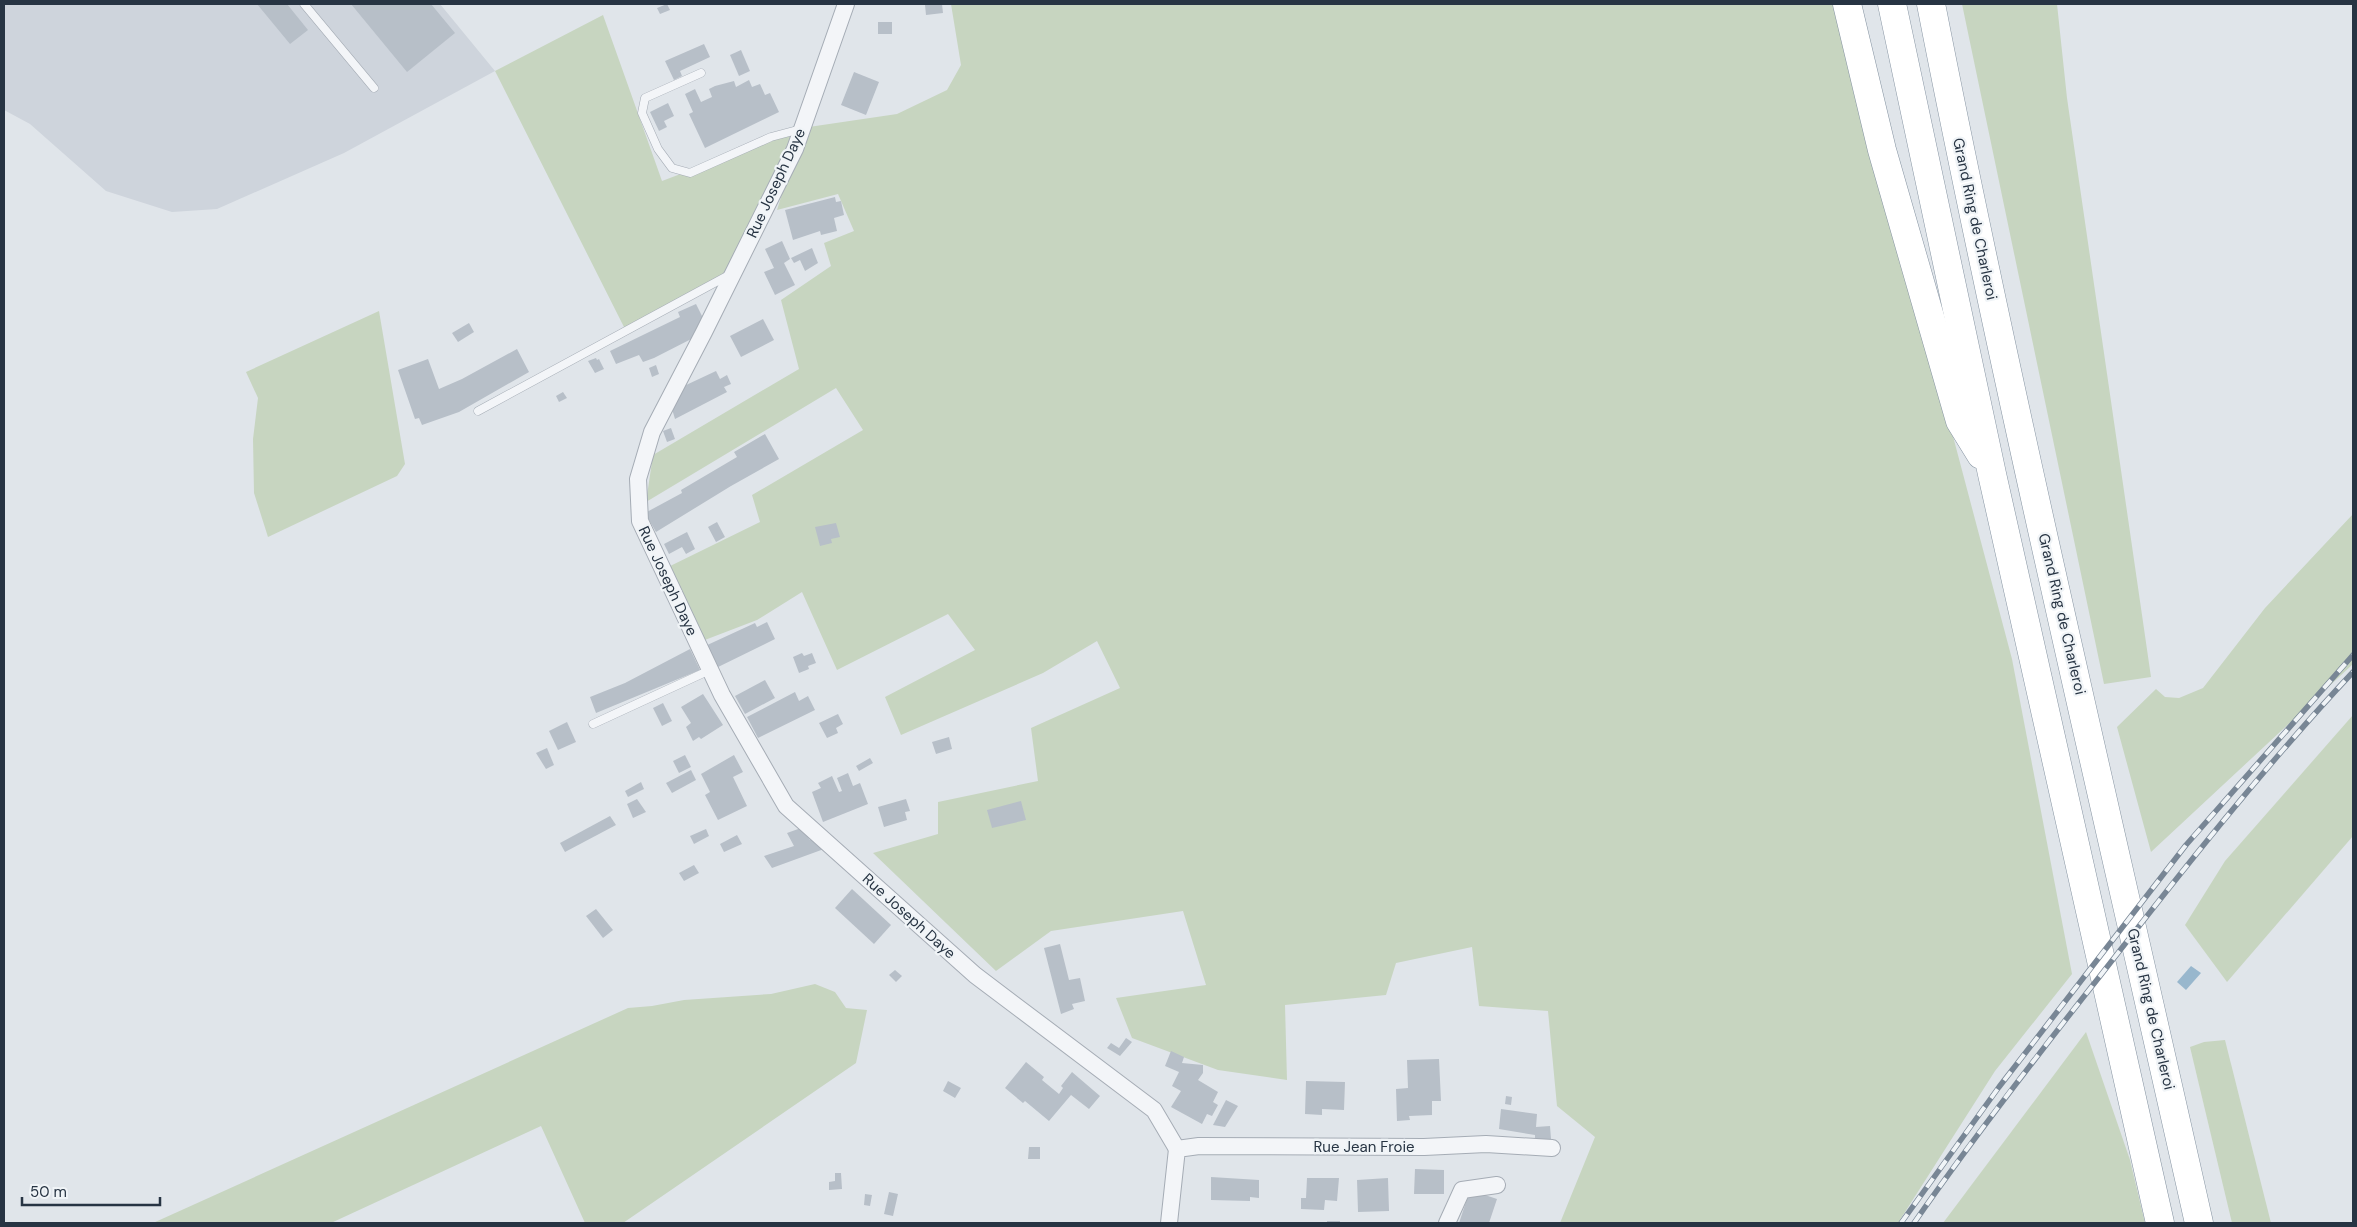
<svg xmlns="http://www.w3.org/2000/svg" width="2357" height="1227" font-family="'DM Sans',sans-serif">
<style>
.built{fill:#ced4dc}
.green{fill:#c7d5c0}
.water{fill:#98b7cd}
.building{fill:#b7bfc8}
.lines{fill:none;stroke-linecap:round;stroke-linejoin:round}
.service-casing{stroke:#a5acb5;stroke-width:9}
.minor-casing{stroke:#a5acb5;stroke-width:18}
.motorway-casing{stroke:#8694a2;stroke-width:29}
.service{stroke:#f3f5f8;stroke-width:8}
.minor{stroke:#f3f5f8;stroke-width:16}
.motorway{stroke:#fff;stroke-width:28}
.rail-casing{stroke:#788695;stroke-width:5.5}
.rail{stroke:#f0f4f7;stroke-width:4;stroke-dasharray:11;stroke-linecap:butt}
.labels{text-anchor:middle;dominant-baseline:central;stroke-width:4.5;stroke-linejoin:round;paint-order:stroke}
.street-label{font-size:15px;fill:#273443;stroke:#f0f4f7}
</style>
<rect width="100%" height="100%" fill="#e0e5ea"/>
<!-- built -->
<polygon class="built" points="4,4 440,4 495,71 344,153 217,209 172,212 106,191 30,124 4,110"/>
<!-- green -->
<g class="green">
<polygon points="951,4 1835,4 1905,255 2012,659 2072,974 1995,1071 1898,1223 1560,1223 1595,1137 1557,1106 1548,1011 1479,1006 1472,947 1396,963 1386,995 1285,1005 1287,1080 1218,1070 1132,1038 1116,998 1206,985 1183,911 1051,931 996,971 873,853 938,834 938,802 1038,781 1031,728 1120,688 1097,641 1043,673 901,735 885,697 975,650 948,614 837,670 802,592 757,620 697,643 662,570 760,522 752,495 863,430 836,388 646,502 653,455 799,369 781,300 831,266 824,243 854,231 838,194 777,210 801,133 732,273 626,331 495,71 603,15 662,181 802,128 897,114 947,90 961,65"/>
<polygon points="1962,4 2057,4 2067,98 2151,677 2104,684"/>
<polygon points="379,311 405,464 397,476 268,537 254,493 253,439 258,398 246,372"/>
<polygon points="2353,514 2353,664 2151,852 2117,727 2156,689 2165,697 2179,698 2203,688 2265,608"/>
<polygon points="2353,715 2353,836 2227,982 2185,925 2225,861"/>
<polygon points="815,984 835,992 846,1008 867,1010 856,1063 623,1223 585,1223 541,1126 331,1223 153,1223 628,1008 652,1006 684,1000 771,994"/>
<polygon points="2086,1032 2130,1160 2145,1223 1943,1223"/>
<polygon points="2225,1040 2271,1223 2232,1223 2190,1047 2204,1042"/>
</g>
<!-- water -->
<polygon class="water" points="2191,966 2201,973 2186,990 2177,982"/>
<!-- building -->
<g class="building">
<polygon points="257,4 287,4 308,30 290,44"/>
<polygon points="351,4 431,4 455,33 407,72"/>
<polygon points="667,4 670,10 660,14 657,8"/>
<polygon points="933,4 942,4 943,13 926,15 925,5"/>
<rect x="878" y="22" width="14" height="12"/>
<polygon points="704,44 710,57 680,71 682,76 674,80 665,61"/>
<polygon points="741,50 750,71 739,76 730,55"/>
<polygon points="854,72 879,82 866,115 841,105"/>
<polygon points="749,80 752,87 760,84 765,95 770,93 779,112 705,148 689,114 693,112 685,94 695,89 701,102 712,97 709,89 715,86 734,81 736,87"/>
<polygon points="668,103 674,116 664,121 667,127 659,131 650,112"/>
<polygon points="835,197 836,202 841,201 844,215 834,218 837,231 821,235 820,231 793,240 785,210"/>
<polygon points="782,241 790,259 784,263 795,285 775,295 764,272 774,268 765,249"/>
<polygon points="812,248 818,263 805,271 800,260 794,263 791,258"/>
<polygon points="696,304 705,322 698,326 701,334 654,358 643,362 639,355 616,364 610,351 680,317 678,312"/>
<polygon points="763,319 774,340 741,357 730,336"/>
<polygon points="469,323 474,332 458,342 452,333"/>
<polygon points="517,349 529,372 459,412 422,425 419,418 415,419 398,370 428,359 439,389 462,379"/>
<polygon points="596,358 597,360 599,359 604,369 595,373 588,361"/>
<polygon points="656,365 659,374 652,377 649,368"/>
<polygon points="716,371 720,379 727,375 731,384 724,387 727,392 675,419 672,409 684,386"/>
<polygon points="563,392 567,398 559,402 556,396"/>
<polygon points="671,428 675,439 667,442 663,431"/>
<polygon points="765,434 779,459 731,486 656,532 645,513 682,493 681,490 737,457 734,452"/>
<polygon points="717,522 725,537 716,542 708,527"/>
<polygon points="836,523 840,537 831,539 832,543 820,546 815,527"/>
<polygon points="687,532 695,549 686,554 682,547 669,554 664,544"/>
<polygon points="767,622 775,639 714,669 703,647 755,623 757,627"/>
<polygon points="690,649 700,670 596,713 590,697 625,683"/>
<polygon points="802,653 804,656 812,653 816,663 808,666 809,669 799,673 793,657"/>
<polygon points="765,680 775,698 745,714 735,696"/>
<polygon points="795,692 799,701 808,696 815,710 758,738 747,717"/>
<polygon points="703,694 723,725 701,739 699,737 693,741 686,727 691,723 681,707"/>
<polygon points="663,703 672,721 662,726 653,708"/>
<polygon points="838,714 843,724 836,728 838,733 827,738 819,723"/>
<polygon points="567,722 576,742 558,750 549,731"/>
<polygon points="949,737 952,749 936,754 932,742"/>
<polygon points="547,748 554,765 546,769 536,753"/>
<polygon points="685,755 691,767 679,773 673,761"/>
<polygon points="734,755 743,772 733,777 747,806 718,820 705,795 710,792 701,774"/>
<polygon points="870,758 873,763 859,771 856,766"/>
<polygon points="691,770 696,780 672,793 666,783"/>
<polygon points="848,773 853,786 860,783 868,804 823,822 812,792 821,788 818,783 832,776 839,792 842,791 837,778"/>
<polygon points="641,782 644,789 628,797 625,791"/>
<polygon points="637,799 646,812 633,818 627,804"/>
<polygon points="906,799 910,811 905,812 907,820 884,827 878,807"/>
<polygon points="1021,801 1026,820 992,828 987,810"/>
<polygon points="610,816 616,825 565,852 560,843"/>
<polygon points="801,828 810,840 818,837 824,849 772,868 764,856 794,846 787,833"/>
<polygon points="706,829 709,836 694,844 690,836"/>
<polygon points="737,835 742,844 724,852 720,844"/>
<polygon points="694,865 699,873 684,881 679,873"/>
<polygon points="852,889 891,925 874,944 835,908"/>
<polygon points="596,909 613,930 603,938 586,916"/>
<polygon points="1060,944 1069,980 1080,978 1085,1001 1072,1004 1074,1009 1061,1014 1044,948"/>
<polygon points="895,970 902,976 896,982 889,975"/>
<polygon points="1126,1038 1132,1042 1120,1056 1107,1048 1111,1043 1119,1048"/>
<polygon points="1171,1051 1184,1057 1182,1063 1203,1065 1203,1073 1198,1080 1218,1092 1213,1102 1218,1105 1212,1116 1207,1114 1202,1124 1171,1107 1181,1091 1172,1086 1179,1072 1165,1066"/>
<polygon points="1439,1059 1441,1101 1432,1101 1432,1115 1409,1116 1410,1120 1397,1121 1396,1089 1408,1088 1407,1060"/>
<polygon points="1026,1062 1044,1077 1042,1080 1059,1094 1063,1088 1061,1086 1072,1072 1100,1096 1089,1109 1071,1095 1049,1121 1025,1101 1023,1103 1005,1088"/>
<polygon points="948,1081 961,1088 955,1098 943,1091"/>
<polygon points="1306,1081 1345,1082 1344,1110 1322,1109 1322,1115 1305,1114"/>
<polygon points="1506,1096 1512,1097 1511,1105 1505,1104"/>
<polygon points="1226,1100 1238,1106 1225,1127 1213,1125"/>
<polygon points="1501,1109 1537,1114 1536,1127 1550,1126 1551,1139 1535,1139 1535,1135 1499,1129"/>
<polygon points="1029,1147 1040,1147 1040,1159 1028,1159"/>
<polygon points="1415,1169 1444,1170 1444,1194 1414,1194"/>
<polygon points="835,1173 841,1173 842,1189 829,1190 829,1182 835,1181"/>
<polygon points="1211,1177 1259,1180 1259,1198 1250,1197 1250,1201 1211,1200"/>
<polygon points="1307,1178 1339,1178 1337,1201 1325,1200 1324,1210 1301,1209 1301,1198 1306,1198"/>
<polygon points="1388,1178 1389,1211 1358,1212 1357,1180"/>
<polygon points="1470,1190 1497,1199 1489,1223 1459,1223"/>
<polygon points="889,1192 898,1194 893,1216 884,1214"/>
<polygon points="865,1194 872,1195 870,1206 864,1205"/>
<rect x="1327" y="1221" width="13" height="2"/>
</g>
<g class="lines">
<!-- service casing -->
<g class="service-casing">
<g id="service">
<polyline points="304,4 374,88"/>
<polyline points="701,73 645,98 642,113 658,149 672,168 690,173 771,137 801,129"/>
<polyline points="478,411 729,275"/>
<polyline points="593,724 710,670"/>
</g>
</g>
<!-- minor casing -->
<g class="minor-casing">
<g id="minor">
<polyline points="846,4 795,149 704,332 652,432 638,479 640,521 722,695 786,806 975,975 1154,1110 1177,1149"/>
<polyline points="1169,1223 1177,1149 1199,1146 1424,1147 1486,1144 1552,1148"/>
<polyline points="1447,1223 1462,1190 1497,1185"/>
</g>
</g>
<!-- motorway casing -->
<g class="motorway-casing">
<g id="motorway">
<polyline points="1847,4 1882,150 1960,421 1981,455"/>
<polyline points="1892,4 1992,474 2160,1223"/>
<path d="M 1931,4 C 2011,412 2108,817 2199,1223"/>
</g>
</g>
<!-- service -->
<use href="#service" class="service"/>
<!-- minor -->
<use href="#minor" class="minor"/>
<!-- motorway -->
<use href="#motorway" class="motorway"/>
<!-- rail casing -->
<g class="rail-casing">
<g id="rail">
<polyline points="1901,1223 1999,1087 2186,845 2353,655"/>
<path d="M 1914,1223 C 1973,1138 2036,1057 2100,976 C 2181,872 2263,768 2353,672"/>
</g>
</g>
<!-- rail -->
<use href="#rail" class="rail"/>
</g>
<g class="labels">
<!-- street labels -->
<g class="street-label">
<text transform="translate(776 183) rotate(-65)">Rue Joseph Daye</text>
<text transform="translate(1975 219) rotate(78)">Grand Ring de Charleroi</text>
<text transform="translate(668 581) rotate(65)">Rue Joseph Daye</text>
<text transform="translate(2062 614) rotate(77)">Grand Ring de Charleroi</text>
<text transform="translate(909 916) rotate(42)">Rue Joseph Daye</text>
<text transform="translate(2151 1009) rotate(77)">Grand Ring de Charleroi</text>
<text x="1364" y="1147">Rue Jean Froie</text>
</g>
</g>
<!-- border -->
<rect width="2357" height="1227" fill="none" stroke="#273443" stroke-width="10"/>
<!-- scale -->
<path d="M22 1197v8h138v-8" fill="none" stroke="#273443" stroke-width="2.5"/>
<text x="30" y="1197" font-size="15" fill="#273443" stroke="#f0f4f7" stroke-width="4" paint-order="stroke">50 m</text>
</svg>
